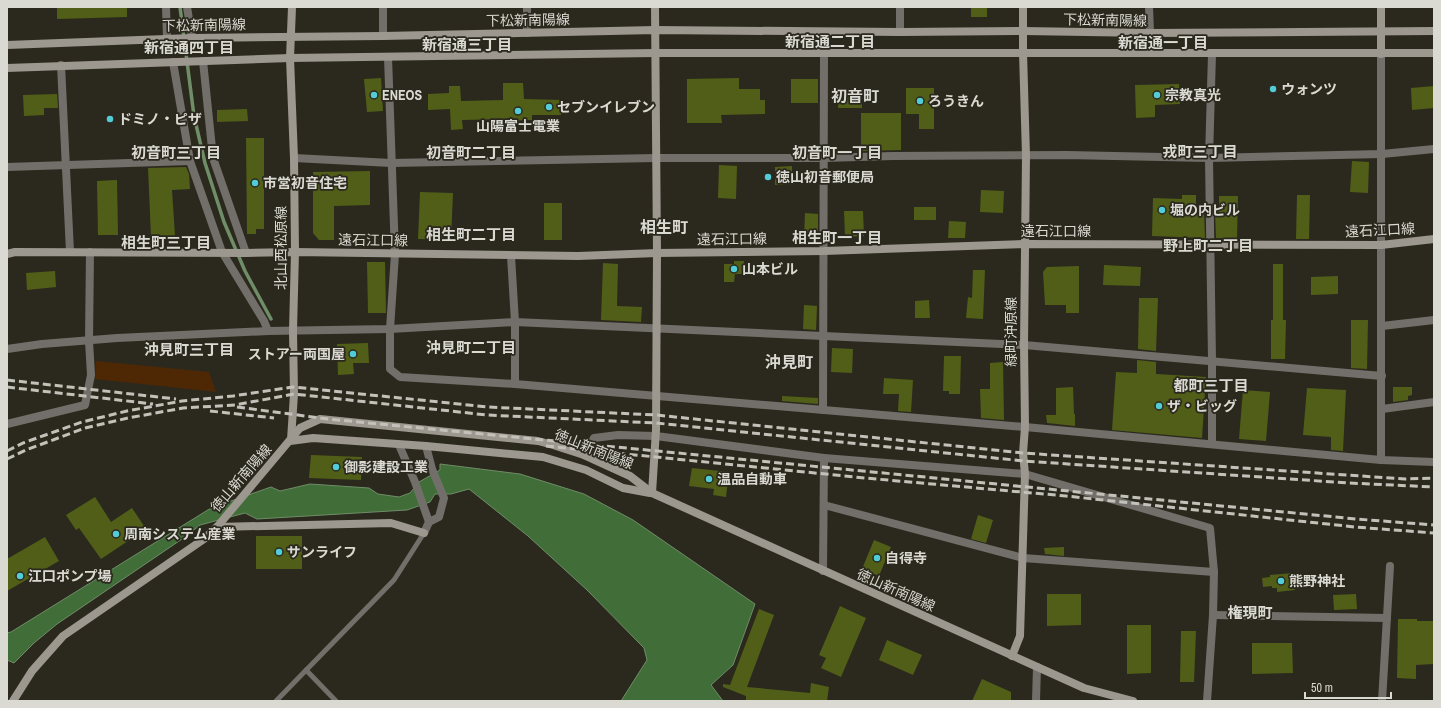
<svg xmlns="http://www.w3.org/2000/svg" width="1441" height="708" font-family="'Archivo Narrow','Noto Sans JP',sans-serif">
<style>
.green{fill:#4e2805}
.water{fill:#416d39;stroke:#6f8d67}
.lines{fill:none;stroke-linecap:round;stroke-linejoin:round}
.stream{stroke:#6f8d67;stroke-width:3.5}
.building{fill:#515e18}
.lane{stroke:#726f6a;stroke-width:5}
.street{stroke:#726f6a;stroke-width:8}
.secondary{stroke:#9c978f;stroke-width:8}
.rail{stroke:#c3c2ba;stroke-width:3;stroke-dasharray:8 4;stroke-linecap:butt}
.poi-dot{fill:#52ccd6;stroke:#2b291e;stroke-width:1.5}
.labels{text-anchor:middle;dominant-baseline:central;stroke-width:3.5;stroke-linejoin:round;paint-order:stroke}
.street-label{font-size:14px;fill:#dad9d2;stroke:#2b291e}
.poi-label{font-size:14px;font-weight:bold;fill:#dad9d2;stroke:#2b291e;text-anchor:start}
.neighbourhood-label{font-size:15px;font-weight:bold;fill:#dad9d2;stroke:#2b291e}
.quarter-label{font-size:16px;font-weight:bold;fill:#dad9d2;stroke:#2b291e}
</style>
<rect width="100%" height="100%" fill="#2b291e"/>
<!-- green -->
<polygon class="green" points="96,361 209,372 216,392 95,379"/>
<!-- water -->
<polygon class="water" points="440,464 520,474 584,494 633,520 755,604 733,665 711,685 723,701 621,701 647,660 644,648 587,590 528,536 469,489 451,494 435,494 430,502 407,510 257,519 245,513 200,525 185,537 57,624 34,643 14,663 7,660 7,633 11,632 211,508 271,487 280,491 310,484 369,488 378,494 399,497 410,493 419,482 440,470"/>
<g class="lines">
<!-- stream -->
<polyline class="stream" points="180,7 194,116 205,163 224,222 245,271 271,319"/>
</g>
<!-- building -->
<g class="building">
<polygon points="57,7 127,7 127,17 57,19"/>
<rect x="971" y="7" width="16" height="10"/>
<polygon points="381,78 383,111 367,112 364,79"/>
<polygon points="739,78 739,89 760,89 760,100 765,100 765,114 721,115 722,123 687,123 687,79"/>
<rect x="791" y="79" width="27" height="24"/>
<polygon points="503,83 523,83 524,99 561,100 561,115 532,115 532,120 504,121 504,119 462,120 463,129 451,130 450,109 428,110 428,94 449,93 449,86 460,86 461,101 503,100"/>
<polygon points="1179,84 1180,104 1155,105 1155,117 1136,118 1135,85"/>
<polygon points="1434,86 1434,108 1412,110 1411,88"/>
<polygon points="906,88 934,88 934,129 919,129 919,114 906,114"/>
<polygon points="838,93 862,94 862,108 838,108"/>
<polygon points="57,94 58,108 44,108 44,115 24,116 23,95"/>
<polygon points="247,109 248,121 217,122 217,110"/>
<polygon points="861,113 901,113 901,150 861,151"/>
<polygon points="246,138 264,138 264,229 256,229 256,234 247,234"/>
<polygon points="1352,161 1369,162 1368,193 1350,192"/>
<polygon points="719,165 737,166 736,199 718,198"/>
<polygon points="792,166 792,184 775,185 775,167"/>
<polygon points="186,167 189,174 190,189 172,190 175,236 151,237 148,168"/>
<polygon points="370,171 370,205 334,206 334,240 319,240 313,233 313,172"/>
<polygon points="117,180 118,235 98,235 97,181"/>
<polygon points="981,190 1004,191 1003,213 980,212"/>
<polygon points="420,192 453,193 451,240 418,239"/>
<polygon points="1182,195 1196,195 1196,211 1204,211 1205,238 1152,236 1153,198 1182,199"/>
<polygon points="1297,195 1310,195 1309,239 1296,239"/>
<polygon points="1219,196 1238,196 1237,239 1216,238 1215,211 1219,211"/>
<rect x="544" y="203" width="18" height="37"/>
<rect x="914" y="207" width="22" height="13"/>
<polygon points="844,211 863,211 864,236 845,237"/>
<polygon points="805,213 818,214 818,238 804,238"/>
<polygon points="949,221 966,222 965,238 948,238"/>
<polygon points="734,261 744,261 743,274 735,274 734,282 724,282 724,264 734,264"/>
<polygon points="367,262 385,262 386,313 368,313"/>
<polygon points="603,263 618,264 617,306 642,307 641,322 601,320"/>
<polygon points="1273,264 1283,264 1283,320 1286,320 1285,359 1271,359 1271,320 1273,320"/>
<polygon points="1104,265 1141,267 1140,286 1103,285"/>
<polygon points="1079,266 1079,313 1066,313 1066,305 1045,305 1043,272 1047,267"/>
<polygon points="973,270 985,270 983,319 966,318 968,297 972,298"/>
<polygon points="55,271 56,287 27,290 26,273"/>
<polygon points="1338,276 1338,294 1311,295 1311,277"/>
<polygon points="1139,298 1158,298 1156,351 1138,349"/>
<polygon points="929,300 930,318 915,318 915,301"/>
<polygon points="804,305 817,306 816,330 803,329"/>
<polygon points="1351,320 1368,320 1367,369 1351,368"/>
<polygon points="368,343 369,363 353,363 354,374 338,375 337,344"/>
<polygon points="832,348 853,349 852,373 831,372"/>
<polygon points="944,356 961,356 960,394 949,394 949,391 943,391"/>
<polygon points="1137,360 1156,362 1156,374 1206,377 1202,438 1112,430 1116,372 1137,373"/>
<polygon points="1003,362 1004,420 981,418 980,389 990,389 990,363"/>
<polygon points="884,378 913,380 911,412 898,411 899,394 883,394"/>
<polygon points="1073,387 1074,414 1075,414 1075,426 1047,423 1046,415 1056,415 1056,388"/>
<polygon points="1393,387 1412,387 1412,395 1408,396 1408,400 1393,402"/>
<polygon points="1307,388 1346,390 1343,451 1331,450 1331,437 1303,435"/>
<polygon points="1243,390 1270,392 1266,441 1239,439"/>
<polygon points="782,396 818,398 818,404 782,401"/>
<polygon points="311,455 362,457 361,480 309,478"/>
<polygon points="692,468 729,472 726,497 713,495 714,489 689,486"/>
<polygon points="95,497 111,522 132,508 146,529 101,559 79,528 76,530 66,515"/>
<polygon points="978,515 993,520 986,543 971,539"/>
<rect x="256" y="536" width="46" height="33"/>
<polygon points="45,537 59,561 7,591 7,559"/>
<polygon points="874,540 891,547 879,576 862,569"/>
<polygon points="1064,547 1064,556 1045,554 1044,548"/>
<polygon points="1293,573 1295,590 1277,592 1277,588 1272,588 1272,586 1263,587 1262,578 1270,577 1270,575"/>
<polygon points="1047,594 1081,594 1081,625 1047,626"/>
<polygon points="1356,594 1357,609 1334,610 1333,595"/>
<polygon points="840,606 866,618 841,677 821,668 826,658 819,655"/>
<polygon points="759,609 774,615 747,687 810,693 811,683 829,687 827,701 746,701 746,696 723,687 723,684 730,685"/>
<polygon points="1398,619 1417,619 1417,621 1434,621 1434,664 1416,665 1416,679 1397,678"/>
<polygon points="1127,625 1151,625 1151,673 1127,674"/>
<polygon points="1181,631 1196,631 1194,682 1180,682"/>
<polygon points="887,640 922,655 913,675 879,660"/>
<polygon points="1252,643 1292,643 1293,673 1252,674"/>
<polygon points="982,679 1011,692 1011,701 972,701"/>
</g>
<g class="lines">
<!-- lane -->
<g class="lane">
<polyline points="306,670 336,701"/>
<polyline points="276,701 394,580 424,533"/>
</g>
<!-- street -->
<g class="street">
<polyline points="166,7 167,38"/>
<polyline points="187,7 192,38"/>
<polyline points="383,7 383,36"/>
<polyline points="900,7 900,32"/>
<polyline points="1149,7 1150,33"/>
<polyline points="527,33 527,7"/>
<polyline points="1212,54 1209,158 1212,360 1212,444"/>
<polyline points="388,57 395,254 390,329 390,369 400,377 515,384 1025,427 1381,460 1434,462"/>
<polyline points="203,61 213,158 246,253"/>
<polyline points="173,62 190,161 222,252 264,321 268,331"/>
<polyline points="61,65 70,252"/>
<polyline points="294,158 391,163 656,158 824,158 893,156 1067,155 1209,158 1382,154 1434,149"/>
<polyline points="7,167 190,161"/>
<polyline points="511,256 515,322 515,384"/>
<polyline points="1382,326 1434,320"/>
<polyline points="7,349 42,344 117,338 268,331 390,329 515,322 1024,345 1382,376"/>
<polyline points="1382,409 1434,402"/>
<polyline points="823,410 824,54"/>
<polyline points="7,424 85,405 91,375 89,341 90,252"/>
<polyline points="399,445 415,482 429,522 424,533"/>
<polyline points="426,446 432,469 444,498 439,517 429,522"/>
<polyline points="584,455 594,438 618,435 656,436 824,458 1025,474 1210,528 1214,572 1213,615 1207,701"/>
<polyline points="1381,460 1381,54"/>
<polyline points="824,505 1023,558 1214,572"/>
<polyline points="823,571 824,458"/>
<polyline points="1213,615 1387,618"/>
<polyline points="1036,701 1037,667"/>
<polyline points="1382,701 1390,566"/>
</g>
<!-- secondary -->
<g class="secondary">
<polyline points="1381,7 1381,54"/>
<polyline points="7,45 192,38 383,36 655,30 900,32 1023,31 1150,33 1434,31"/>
<polyline points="7,68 290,58 655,53 1434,53"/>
<polyline points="7,254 15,252 246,253 295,252 578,256 657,253 824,251 1024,244 1381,245 1434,239"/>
<polyline points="291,440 294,394 293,331 295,252 294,158 290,58 292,7"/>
<polyline points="290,441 313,438 426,446 543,457 586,470 623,488 650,493"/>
<polyline points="652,493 656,430 657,253 655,7"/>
<polyline points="217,527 391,523 424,533"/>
<polyline points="1012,656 1020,636 1025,474 1023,453 1025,427 1024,345 1026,156 1023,52 1023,7"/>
<polyline points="13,701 32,671 63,636 204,539 217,527 300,428 320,419 538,441 553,445 584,455 630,476 652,493 1084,688 1133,701"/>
</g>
<!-- rail -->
<g class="rail">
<polyline points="7,380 176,399"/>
<polyline points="7,387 153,404"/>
<polyline points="237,407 328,419 1356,519 1434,525"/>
<polyline points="210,411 274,418"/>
<polyline points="546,446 865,478 1066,496 1355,527 1434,533"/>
<polyline points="7,451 23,443 82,422 127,411 182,401 233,396 293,387 488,407 656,415 1023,453 1405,479 1434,478"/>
<polyline points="7,459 26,450 85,428 128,418 183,408 235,405 294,394 487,415 656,423 1024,461 1349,483 1434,487"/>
</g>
</g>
<!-- markers -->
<g class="poi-dot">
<circle cx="1273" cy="89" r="4"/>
<circle cx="374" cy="95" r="4"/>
<circle cx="1157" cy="95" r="4"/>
<circle cx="920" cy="101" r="4"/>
<circle cx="549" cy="107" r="4"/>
<circle cx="518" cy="111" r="4"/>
<circle cx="110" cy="119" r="4"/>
<circle cx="768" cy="177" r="4"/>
<circle cx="255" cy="183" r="4"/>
<circle cx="1162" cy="210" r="4"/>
<circle cx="734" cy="269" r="4"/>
<circle cx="353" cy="354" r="4"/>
<circle cx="1159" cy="406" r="4"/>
<circle cx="336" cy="467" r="4"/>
<circle cx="709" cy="479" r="4"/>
<circle cx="116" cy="534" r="4"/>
<circle cx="279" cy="552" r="4"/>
<circle cx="877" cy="558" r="4"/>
<circle cx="20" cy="576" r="4"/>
<circle cx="1281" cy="581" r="4"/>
</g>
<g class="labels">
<!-- street labels -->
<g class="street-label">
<text transform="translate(528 20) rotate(-1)">下松新南陽線</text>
<text transform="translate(1105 20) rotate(1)">下松新南陽線</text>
<text transform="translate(204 25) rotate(-1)">下松新南陽線</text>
<text transform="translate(1380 230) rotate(-3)">遠石江口線</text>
<text x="1056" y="231">遠石江口線</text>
<text transform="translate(732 239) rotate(-1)">遠石江口線</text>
<text transform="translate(373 240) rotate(1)">遠石江口線</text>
<text transform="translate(281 248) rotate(-90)">北山西松原線</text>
<text transform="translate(1011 332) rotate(-90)">緑町沖原線</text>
<text transform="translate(594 449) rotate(22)">徳山新南陽線</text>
<text transform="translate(241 478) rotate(-49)">徳山新南陽線</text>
<text transform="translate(896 590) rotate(24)">徳山新南陽線</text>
</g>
<!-- poi labels -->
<g class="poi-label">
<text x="1281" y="89">ウォンツ</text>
<text x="382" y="95">ENEOS</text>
<text x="1165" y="95">宗教真光</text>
<text x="928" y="101">ろうきん</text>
<text x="557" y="107">セブンイレブン</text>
<text x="118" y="119">ドミノ・ピザ</text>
<text x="518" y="126" text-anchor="middle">山陽富士電業</text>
<text x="776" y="177">徳山初音郵便局</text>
<text x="263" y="183">市営初音住宅</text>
<text x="1170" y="210">堀の内ビル</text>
<text x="742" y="269">山本ビル</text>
<text x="345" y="354" text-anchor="end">ストアー両国屋</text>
<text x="1167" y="406">ザ・ビッグ</text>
<text x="344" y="467">御影建設工業</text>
<text x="717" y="479">温品自動車</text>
<text x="124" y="534">周南システム産業</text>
<text x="287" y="552">サンライフ</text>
<text x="885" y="558">自得寺</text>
<text x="28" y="576">江口ポンプ場</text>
<text x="1289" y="581">熊野神社</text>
</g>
<!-- neighbourhood labels -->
<g class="neighbourhood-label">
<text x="830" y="41">新宿通二丁目</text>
<text x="1163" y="42">新宿通一丁目</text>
<text x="467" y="44">新宿通三丁目</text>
<text x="189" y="47">新宿通四丁目</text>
<text x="1200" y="151">戎町三丁目</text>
<text x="176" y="152">初音町三丁目</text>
<text x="471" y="152">初音町二丁目</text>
<text x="837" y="152">初音町一丁目</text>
<text x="471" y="234">相生町二丁目</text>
<text x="837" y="237">相生町一丁目</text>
<text x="166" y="242">相生町三丁目</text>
<text x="1208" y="245">野上町二丁目</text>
<text x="471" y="347">沖見町二丁目</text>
<text x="189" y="349">沖見町三丁目</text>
<text x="1211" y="385">都町三丁目</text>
<text x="1250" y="612">権現町</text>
</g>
<!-- quarter labels -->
<g class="quarter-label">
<text x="855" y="96">初音町</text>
<text x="664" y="227">相生町</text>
<text x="789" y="362">沖見町</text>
</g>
</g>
<!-- border -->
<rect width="1441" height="708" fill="none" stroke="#dad9d2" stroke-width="16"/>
<!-- scale -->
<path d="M1305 692v6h86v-6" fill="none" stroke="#dad9d2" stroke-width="2"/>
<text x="1311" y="692" font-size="12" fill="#dad9d2" stroke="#2b291e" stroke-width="3" paint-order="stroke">50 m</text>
</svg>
